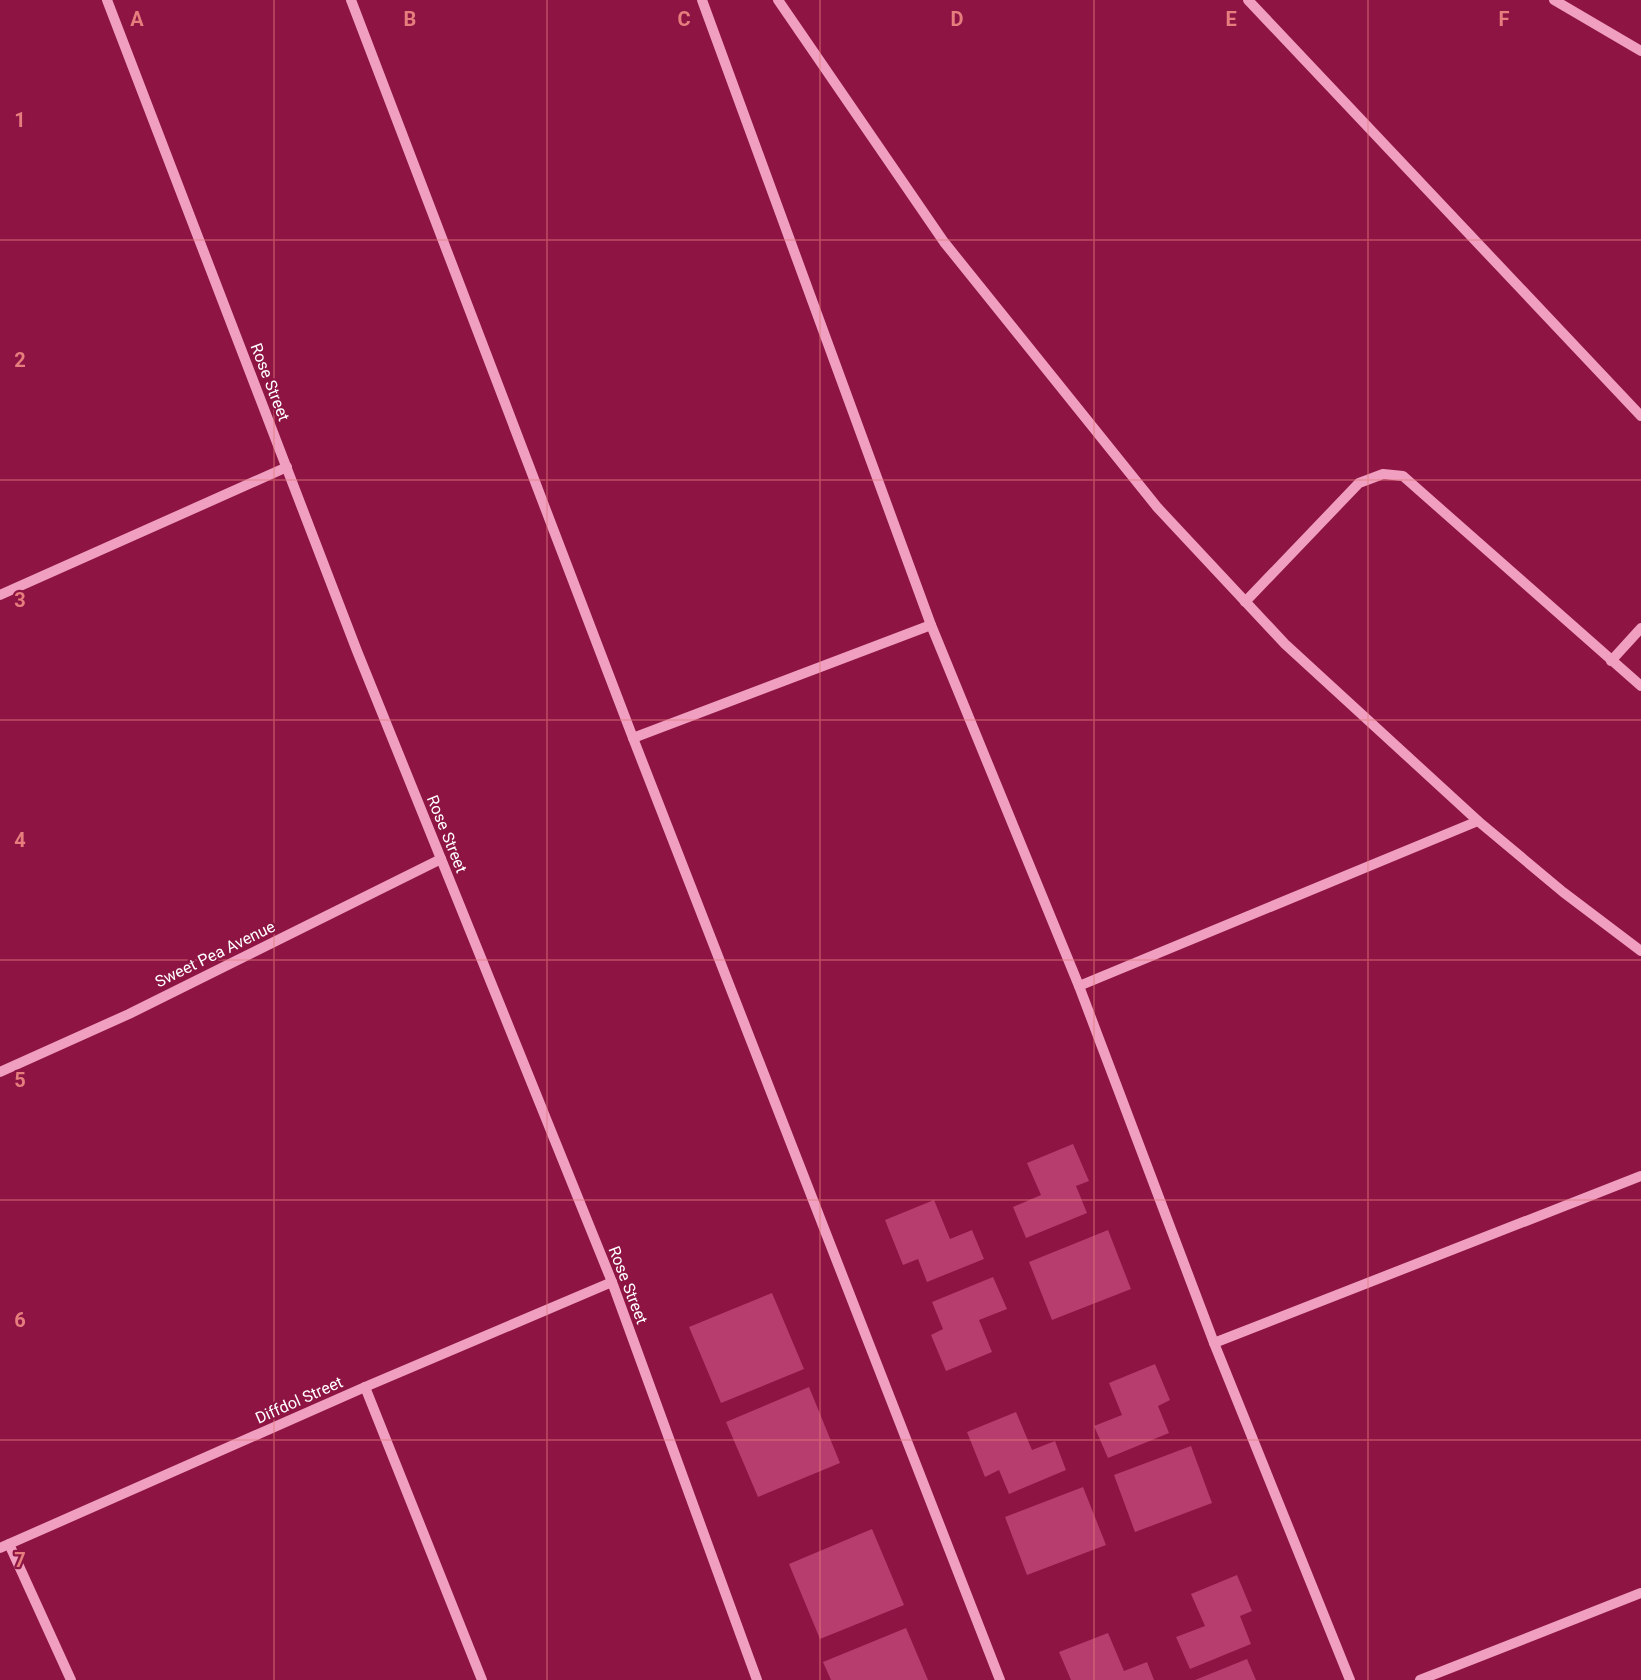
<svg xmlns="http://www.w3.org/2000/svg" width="1641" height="1680" font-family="Roboto,sans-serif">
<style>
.building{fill:#b73d6e}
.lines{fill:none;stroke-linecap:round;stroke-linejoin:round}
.minor{stroke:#f09fc0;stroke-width:10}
.grid{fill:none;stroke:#e67e7e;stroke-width:1.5;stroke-opacity:0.55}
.labels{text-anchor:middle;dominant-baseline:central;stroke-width:4.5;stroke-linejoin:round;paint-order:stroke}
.street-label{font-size:16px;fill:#fff;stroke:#8e1444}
.grid-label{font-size:20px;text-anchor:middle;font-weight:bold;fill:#e67e7e;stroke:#8e1444;stroke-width:4.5;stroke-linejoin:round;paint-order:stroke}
</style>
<rect width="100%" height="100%" fill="#8e1444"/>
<!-- building -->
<g class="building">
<polygon points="1073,1144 1089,1181 1076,1186 1087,1213 1026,1238 1013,1207 1041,1195 1027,1163"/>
<polygon points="934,1200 950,1239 972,1230 984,1259 927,1282 918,1259 903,1265 885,1220"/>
<polygon points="1108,1230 1131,1289 1052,1320 1029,1262"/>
<polygon points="993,1277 1007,1309 979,1320 992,1352 946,1371 931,1335 943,1329 932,1302"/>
<polygon points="772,1293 804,1369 721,1403 689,1327"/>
<polygon points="1155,1364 1170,1400 1158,1406 1169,1433 1108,1458 1094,1426 1122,1415 1109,1383"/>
<polygon points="809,1387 840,1463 758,1497 726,1422"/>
<polygon points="1016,1412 1032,1450 1055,1441 1066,1470 1009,1494 999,1470 985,1477 967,1432"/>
<polygon points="1191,1446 1212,1503 1135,1532 1114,1475"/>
<polygon points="1083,1487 1106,1545 1027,1575 1005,1517"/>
<polygon points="872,1529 904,1605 820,1639 789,1564"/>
<polygon points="1237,1575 1252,1611 1240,1616 1251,1644 1190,1669 1176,1637 1205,1626 1191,1594"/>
<polygon points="906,1628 928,1680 831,1680 823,1662"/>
<polygon points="1108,1633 1124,1671 1147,1662 1154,1680 1071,1680 1059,1652"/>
<polygon points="1247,1659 1256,1680 1195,1680"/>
</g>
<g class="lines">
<!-- minor -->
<g class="minor">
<polyline points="107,0 357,651 612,1282 757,1680"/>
<polyline points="351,0 633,738 1000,1680"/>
<polyline points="702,0 931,625 1079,986 1214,1343 1350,1680"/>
<polyline points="778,0 944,242 1157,507 1285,644 1478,821 1563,892 1641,951"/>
<polyline points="1248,0 1641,416"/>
<polyline points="1554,0 1641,51"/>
<polyline points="0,595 287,467"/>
<polyline points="1245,602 1359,483 1383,474 1403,476 1641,686"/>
<polyline points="1611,661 1641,628"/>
<polyline points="633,738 931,625"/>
<polyline points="1079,986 1478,821"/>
<polyline points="0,1072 129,1014 441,859"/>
<polyline points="1214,1343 1641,1176"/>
<polyline points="365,1387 482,1680"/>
<polyline points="9,1544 71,1680"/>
<polyline points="0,1548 365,1387 612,1282"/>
<polyline points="1420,1680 1641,1593"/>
</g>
</g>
<!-- grid -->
<path class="grid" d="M 274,0 L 274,1680M 547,0 L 547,1680M 820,0 L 820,1680M 1094,0 L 1094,1680M 1368,0 L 1368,1680M 0,240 L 1641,240M 0,480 L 1641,480M 0,720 L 1641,720M 0,960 L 1641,960M 0,1200 L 1641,1200M 0,1440 L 1641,1440"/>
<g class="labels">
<!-- street labels -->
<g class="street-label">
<text transform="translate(270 382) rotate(69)">Rose Street</text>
<text transform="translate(447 834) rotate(68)">Rose Street</text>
<text transform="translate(215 954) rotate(-26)">Sweet Pea Avenue</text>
<text transform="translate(628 1285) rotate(69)">Rose Street</text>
<text transform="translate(299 1400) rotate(-24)">Diffdol Street</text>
</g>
</g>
<g class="grid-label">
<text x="137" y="26">A</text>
<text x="410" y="26">B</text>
<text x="684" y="26">C</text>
<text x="957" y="26">D</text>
<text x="1231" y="26">E</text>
<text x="1504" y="26">F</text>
<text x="20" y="127">1</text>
<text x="20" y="367">2</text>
<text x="20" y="607">3</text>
<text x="20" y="847">4</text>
<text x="20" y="1087">5</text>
<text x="20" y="1327">6</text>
<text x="20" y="1567">7</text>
</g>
</svg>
